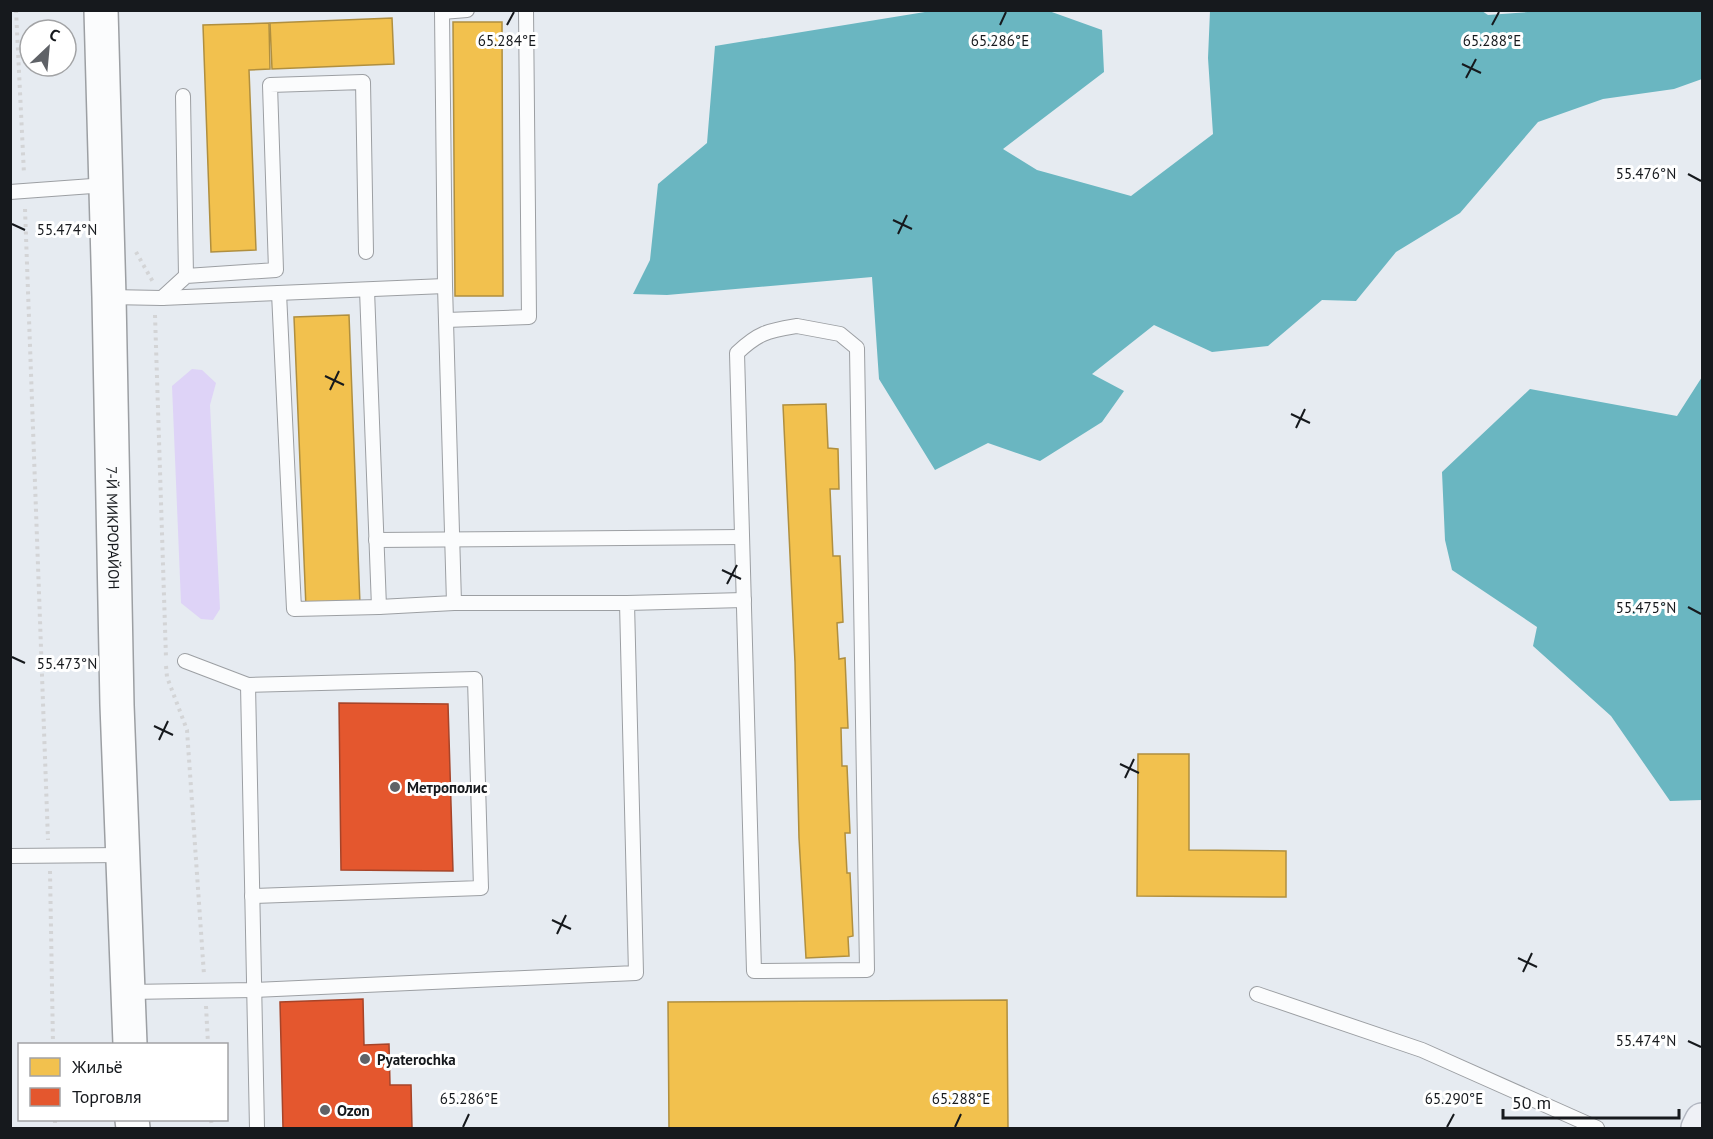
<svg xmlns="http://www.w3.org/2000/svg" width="1713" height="1139" font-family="'PT Sans',sans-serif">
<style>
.green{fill:#ded3f7}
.water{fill:#6ab6c1}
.homes{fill:#f2c14e;stroke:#b08f3f;stroke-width:1.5}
.shops{fill:#e4572e;stroke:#a64429;stroke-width:1.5}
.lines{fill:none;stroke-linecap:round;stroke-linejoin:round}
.service-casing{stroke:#9c9fa3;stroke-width:16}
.tertiary-casing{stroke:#9c9fa3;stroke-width:36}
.primary-casing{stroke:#b2b6c1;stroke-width:36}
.path{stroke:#d3d4d6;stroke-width:4;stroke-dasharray:3 4.5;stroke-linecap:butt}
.service{stroke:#fbfcfd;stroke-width:14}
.tertiary{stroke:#fbfcfd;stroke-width:33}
.primary{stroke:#eff1f6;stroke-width:33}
.ticks{fill:none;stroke:#16191d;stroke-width:2}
.poi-dot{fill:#5f6267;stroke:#fff;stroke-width:2}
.labels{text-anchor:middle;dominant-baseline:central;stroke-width:6;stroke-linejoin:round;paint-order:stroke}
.street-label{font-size:15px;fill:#16191d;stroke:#fff}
.poi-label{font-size:15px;font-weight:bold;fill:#16191d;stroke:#fff;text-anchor:start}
.ticks-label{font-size:15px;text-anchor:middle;fill:#16191d;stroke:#fff;stroke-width:6;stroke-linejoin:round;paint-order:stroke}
</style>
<rect width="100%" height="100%" fill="#e6ebf1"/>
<!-- green -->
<polygon class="green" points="192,369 202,370 216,383 210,405 220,609 213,620 201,619 181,603 172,386"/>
<!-- water -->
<g class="water">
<polygon points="1482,11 1488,15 1556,10 1702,11 1702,79 1674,89 1603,99 1538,122 1460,213 1396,252 1356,301 1322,300 1268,346 1212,352 1154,325 1092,374 1124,391 1102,422 1040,461 988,443 935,470 879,379 872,277 667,295 633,294 650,260 658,184 707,143 715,46 931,11 1049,11 1102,30 1104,72 1003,149 1037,170 1131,196 1213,134 1208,58 1210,11"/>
<polygon points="1702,377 1702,800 1670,801 1611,716 1533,646 1537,627 1452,570 1445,540 1442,472 1530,389 1677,416"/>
</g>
<!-- homes -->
<g class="homes">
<polygon points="392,18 394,64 272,69 270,23"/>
<polygon points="453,22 502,22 503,296 455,296"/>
<polygon points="269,23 270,69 249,70 256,250 211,252 203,25"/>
<polygon points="349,315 360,605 306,608 294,317"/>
<polygon points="826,404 828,448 838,449 839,489 830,489 833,556 840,556 843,622 837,623 839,659 845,658 848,728 841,728 842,766 847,766 850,833 845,833 847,873 850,873 853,936 848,937 849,956 806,958 799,838 795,662 783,405"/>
<polygon points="1138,754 1189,754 1189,850 1286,851 1286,897 1137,896"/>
<polygon points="1007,1000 1008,1128 669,1128 668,1002"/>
</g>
<!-- shops -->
<g class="shops">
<polygon points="339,703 448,704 453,871 341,870"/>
<polygon points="363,999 364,1045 389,1044 390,1085 411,1085 412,1128 283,1128 280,1002"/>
</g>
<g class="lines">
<!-- service casing -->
<g class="service-casing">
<g id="service">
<polyline points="183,96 186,276"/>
<polyline points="10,192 106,185"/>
<polyline points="279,293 294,609 379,607 367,290"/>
<polyline points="109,297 162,298 186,276 276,270 270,85 363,82 366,252"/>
<polyline points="162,298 445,286"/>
<polyline points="446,320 529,317 526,10"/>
<path d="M 797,326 L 840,334 L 857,348 L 867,970 L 754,971 L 737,353 C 759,332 768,331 797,326 Z"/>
<polyline points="376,540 742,537"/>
<polyline points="454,603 627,603"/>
<polyline points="379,607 454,603 445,286 442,12 467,10"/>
<polyline points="185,661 248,685 475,679 481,888 252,896"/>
<polyline points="248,685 257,1128"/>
<polyline points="10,856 122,855"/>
<polyline points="128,992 254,990 636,973 627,603 744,600"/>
<polyline points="1257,994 1422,1050 1597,1128"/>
</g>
</g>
<!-- tertiary casing -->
<g class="tertiary-casing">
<g id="tertiary">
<path id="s1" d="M 101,10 L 109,297 L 117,705 L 130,1044"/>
<polyline points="132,1120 133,1128"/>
</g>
</g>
<!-- primary casing -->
<g class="primary-casing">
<polyline id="primary" points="1698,1128 1702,1120"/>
</g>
<!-- path -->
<g class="path">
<polyline points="16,10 24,174"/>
<polyline points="25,209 48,840"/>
<polyline points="136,252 153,282"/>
<polyline points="155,315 166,658"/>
<polyline points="166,666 167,677 187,730 204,975"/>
<polyline points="50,871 53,1044"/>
<polyline points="206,1006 208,1044"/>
<polyline points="55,1120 55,1128"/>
<polyline points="211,1120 212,1128"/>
</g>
<!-- service -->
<use href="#service" class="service"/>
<!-- tertiary -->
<use href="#tertiary" class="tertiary"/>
<!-- primary -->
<use href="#primary" class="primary"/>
</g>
<!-- ticks -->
<path class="ticks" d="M 507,25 L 514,12M 1000,25 L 1006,12M 1492,25 L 1499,12M 1462,64 L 1481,73M 1466,78 L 1476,59M 1688,174 L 1701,181M 893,220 L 912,229M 12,224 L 25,230M 898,234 L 907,215M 325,376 L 344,385M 330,390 L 339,371M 1291,414 L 1310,423M 1296,428 L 1305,409M 722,570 L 741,579M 727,584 L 737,565M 1688,607 L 1701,614M 12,657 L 25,663M 154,726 L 173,735M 159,740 L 168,721M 1120,764 L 1139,773M 1125,778 L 1134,759M 552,920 L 571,929M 557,934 L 566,915M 1518,958 L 1537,967M 1523,972 L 1532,953M 1688,1041 L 1701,1047M 463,1127 L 469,1114M 955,1127 L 961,1114M 1447,1127 L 1454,1114"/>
<!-- markers -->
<g class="poi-dot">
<circle cx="395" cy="787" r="6"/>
<circle cx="365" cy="1059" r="6"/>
<circle cx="325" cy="1110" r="6"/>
</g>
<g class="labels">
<!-- street labels -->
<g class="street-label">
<text stroke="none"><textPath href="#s1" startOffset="518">7-Й МИКРОРАЙОН</textPath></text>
</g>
<!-- poi labels -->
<g class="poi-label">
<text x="407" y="787">Метрополис</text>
<text x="377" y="1059">Pyaterochka</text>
<text x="337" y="1110">Ozon</text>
</g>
</g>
<g class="ticks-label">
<text x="507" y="46">65.284°E</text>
<text x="1000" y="46">65.286°E</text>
<text x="1492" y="46">65.288°E</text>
<text x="1646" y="179">55.476°N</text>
<text x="67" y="235">55.474°N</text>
<text x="1646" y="613">55.475°N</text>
<text x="67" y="669">55.473°N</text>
<text x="1646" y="1046">55.474°N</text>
<text x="469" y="1104">65.286°E</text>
<text x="961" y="1104">65.288°E</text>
<text x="1454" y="1104">65.290°E</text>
</g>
<!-- border -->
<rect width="1713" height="1139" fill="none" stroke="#16191d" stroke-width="24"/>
<!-- legend -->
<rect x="18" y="1043" width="210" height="78" fill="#ffffff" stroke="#a2a3a5" stroke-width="1.5"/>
<rect x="30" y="1058" width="30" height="18" fill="#f2c14e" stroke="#a2a3a5" stroke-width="1.5"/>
<text x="72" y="1073" font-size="18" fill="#16191d">Жильё</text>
<rect x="30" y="1088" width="30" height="18" fill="#e4572e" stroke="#a2a3a5" stroke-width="1.5"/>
<text x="72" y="1103" font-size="18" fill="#16191d">Торговля</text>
<!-- north arrow -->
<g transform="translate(48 48) rotate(26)"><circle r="28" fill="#ffffff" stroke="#a2a3a5" stroke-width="1.5"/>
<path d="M0-4.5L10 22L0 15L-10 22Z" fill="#5f6267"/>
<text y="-9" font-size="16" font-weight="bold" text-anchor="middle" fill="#16191d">С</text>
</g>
<!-- scale -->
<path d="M1503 1109v9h176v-9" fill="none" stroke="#16191d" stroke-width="3"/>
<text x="1512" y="1109" font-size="18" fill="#16191d" stroke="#ffffff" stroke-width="4.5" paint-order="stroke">50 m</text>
</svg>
